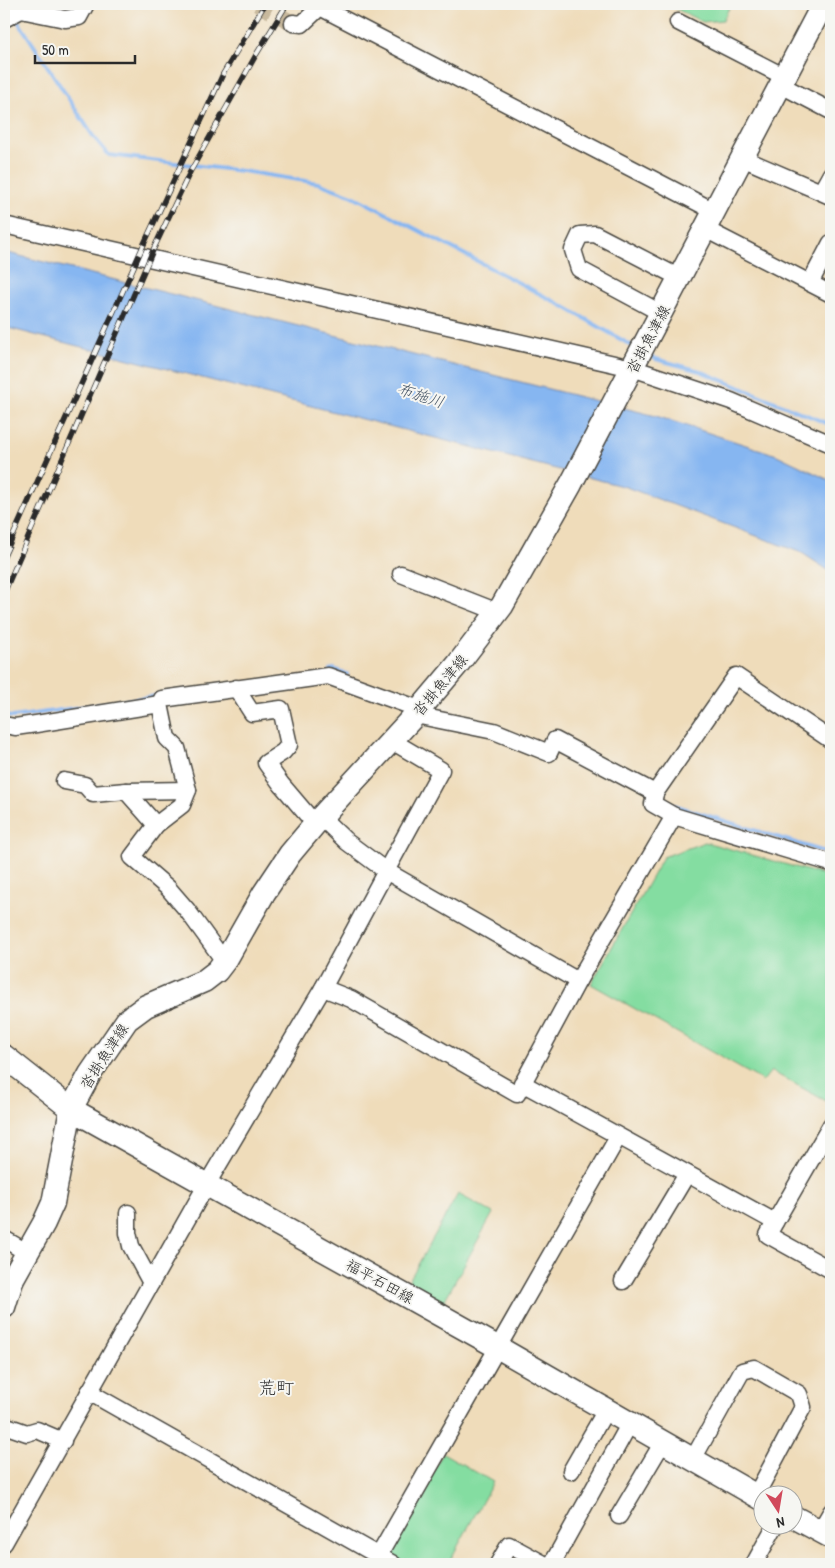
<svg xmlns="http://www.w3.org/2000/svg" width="835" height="1568" font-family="'Patrick Hand','Klee One',sans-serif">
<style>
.green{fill:#84dda1;stroke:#588466}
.water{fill:#86b6f1;stroke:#58708e}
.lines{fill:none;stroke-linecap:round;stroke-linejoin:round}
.stream{stroke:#86b6f1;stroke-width:4}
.street-tunnel{stroke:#c8b99d;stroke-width:16;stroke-dasharray:16 8;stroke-linecap:butt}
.street-casing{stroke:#484640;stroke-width:19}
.secondary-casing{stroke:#484640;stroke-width:25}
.street{stroke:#fff;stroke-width:16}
.secondary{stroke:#fff;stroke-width:22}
.rail-casing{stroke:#2b2b2b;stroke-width:5.5}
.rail{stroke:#f6f6f2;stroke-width:4;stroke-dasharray:11;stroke-linecap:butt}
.labels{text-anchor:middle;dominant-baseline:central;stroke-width:4;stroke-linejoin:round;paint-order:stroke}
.street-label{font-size:15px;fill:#2b2b2b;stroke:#f6f6f2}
.water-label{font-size:16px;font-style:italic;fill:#465566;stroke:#f6f6f2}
.quarter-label{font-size:18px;fill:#2b2b2b;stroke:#f6f6f2}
</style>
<rect width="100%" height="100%" fill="#f6f6f2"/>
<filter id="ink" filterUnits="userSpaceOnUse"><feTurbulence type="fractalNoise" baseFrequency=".02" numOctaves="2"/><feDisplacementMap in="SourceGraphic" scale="10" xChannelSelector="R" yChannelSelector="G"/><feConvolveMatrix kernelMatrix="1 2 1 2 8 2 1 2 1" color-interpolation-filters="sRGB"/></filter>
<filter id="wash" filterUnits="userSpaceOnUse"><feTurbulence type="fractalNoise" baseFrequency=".0096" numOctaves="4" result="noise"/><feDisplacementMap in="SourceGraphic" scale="20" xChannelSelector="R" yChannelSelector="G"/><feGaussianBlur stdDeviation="1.12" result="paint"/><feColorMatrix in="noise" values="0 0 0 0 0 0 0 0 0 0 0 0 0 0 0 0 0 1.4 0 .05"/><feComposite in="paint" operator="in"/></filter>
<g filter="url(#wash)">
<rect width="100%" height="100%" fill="#efdcba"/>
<!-- green -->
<g class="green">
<polygon points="666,4 731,4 723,20 703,22"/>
<polygon points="705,842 831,877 831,1096 828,1102 771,1071 763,1081 591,984 663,857"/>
<polygon points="458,1194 493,1213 443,1303 407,1284"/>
<polygon points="443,1453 493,1482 448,1564 404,1564 385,1554"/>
</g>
<!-- water -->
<polygon class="water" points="4,252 656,416 777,455 831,481 831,572 802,553 626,487 4,327"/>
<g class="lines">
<!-- stream -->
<g class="stream">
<polyline points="16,18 93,136 109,155 242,171 318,183 353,196 563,306 634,347"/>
<polyline points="647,354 656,359 700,371 831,425"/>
<polyline points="330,670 334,669 347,674"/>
<polyline points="4,716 13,717 157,696"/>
<polyline points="664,802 831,854"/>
</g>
</g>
</g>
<g filter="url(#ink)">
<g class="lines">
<!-- street-tunnel -->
<polyline class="street-tunnel" points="257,4 293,23"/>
<!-- street casing -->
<g class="street-casing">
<g id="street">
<polyline points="4,14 6,18 21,10 65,19 79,17 86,4"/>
<polyline points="678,22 785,77"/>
<polyline points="293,23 302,24 320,7 714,211"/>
<polyline points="781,85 831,111"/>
<polyline points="742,158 821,192"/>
<polyline points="830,196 821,192 831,174"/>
<polyline points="4,225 632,368 731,401 831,444"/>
<polyline points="705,229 831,294"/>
<polyline points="810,283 831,243"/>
<polyline points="661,313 579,269 573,250 580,235 595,234 680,278"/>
<polyline points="401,574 498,612"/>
<polyline points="236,688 252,713 281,709 289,745 283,752 266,763 281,784 315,824"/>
<polyline points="160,704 162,699 328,676 419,709"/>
<polyline points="415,715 494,731 549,753 555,740 655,793 653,804 674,816"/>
<polyline points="4,725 15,727 36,724 160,704 167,738 177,748 188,790 182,805 156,825 132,857 168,888 187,910 219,954 227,958"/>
<polyline points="64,781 85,785 93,794 126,791 156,825"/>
<polyline points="126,791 188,790"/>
<polyline points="655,793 736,676 831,740"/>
<polyline points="578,981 674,816 831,863"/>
<polyline points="323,988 351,999 517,1094 578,981 386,871 441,770 392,741"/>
<polyline points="522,1083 775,1222 768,1235 831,1270"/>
<polyline points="128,1213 128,1233 131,1246 151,1283"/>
<polyline points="775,1222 831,1125"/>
<polyline points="4,1239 28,1253"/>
<polyline points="623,1281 687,1174"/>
<polyline points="89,1392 393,1564"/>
<polyline points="4,1425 27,1433 37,1430 63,1441"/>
<polyline points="693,1459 742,1371 754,1368 799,1394 803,1407 756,1495"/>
<polyline points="571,1471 606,1410"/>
<polyline points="619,1516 663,1442"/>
<polyline points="820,1531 831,1512"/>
<polyline points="4,1543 207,1184 323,988 386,871 347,842 321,817"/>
<polyline points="374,1564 618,1137"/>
<polyline points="498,1564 509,1545 544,1564"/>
<polyline points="552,1564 630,1423"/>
<polyline points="754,1564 775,1526"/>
</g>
</g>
<!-- secondary casing -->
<g class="secondary-casing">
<g id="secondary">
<polyline points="4,1056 71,1109 499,1348 762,1499"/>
<polyline points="4,1307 13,1278 44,1223 53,1203 71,1109 90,1074 127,1020 146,1006 204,981 217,971 227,958 264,893 290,854 321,817 415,715 458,664 502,606 571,484 823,4"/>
<polyline points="792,1516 831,1537"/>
</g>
</g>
<!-- street -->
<use href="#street" class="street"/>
<!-- secondary -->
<use href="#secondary" class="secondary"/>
<!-- rail casing -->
<g class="rail-casing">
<g id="rail">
<polyline points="4,556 144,244 223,74 265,4"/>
<polyline points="4,593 154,248 190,172 256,55 287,4"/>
</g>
</g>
<!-- rail -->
<use href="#rail" class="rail"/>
</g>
</g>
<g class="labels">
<!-- street labels -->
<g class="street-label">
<text transform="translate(648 339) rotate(-62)">沓掛魚津線</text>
<text transform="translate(440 685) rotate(-50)">沓掛魚津線</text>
<text transform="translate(104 1056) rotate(-57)">沓掛魚津線</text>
<text transform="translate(380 1281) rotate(29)">福平石田線</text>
</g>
<!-- water labels -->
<g class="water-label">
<text transform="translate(421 395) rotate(18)">布施川</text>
</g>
<!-- quarter labels -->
<g class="quarter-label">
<text x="276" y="1387">荒町</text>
</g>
</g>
<!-- margin -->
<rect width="835" height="1568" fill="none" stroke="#f6f6f2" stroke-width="20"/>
<!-- north arrow -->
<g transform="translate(778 1510) rotate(168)"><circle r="24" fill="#f6f6f2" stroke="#a5a5a2"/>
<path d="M0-4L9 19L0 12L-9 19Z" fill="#d1495b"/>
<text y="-8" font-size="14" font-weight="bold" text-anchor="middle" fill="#2b2b2b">N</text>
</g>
<!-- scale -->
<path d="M35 55v8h100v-8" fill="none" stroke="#2b2b2b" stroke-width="2.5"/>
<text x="42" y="55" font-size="15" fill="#2b2b2b" stroke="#f6f6f2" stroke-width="4" paint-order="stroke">50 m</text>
</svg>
